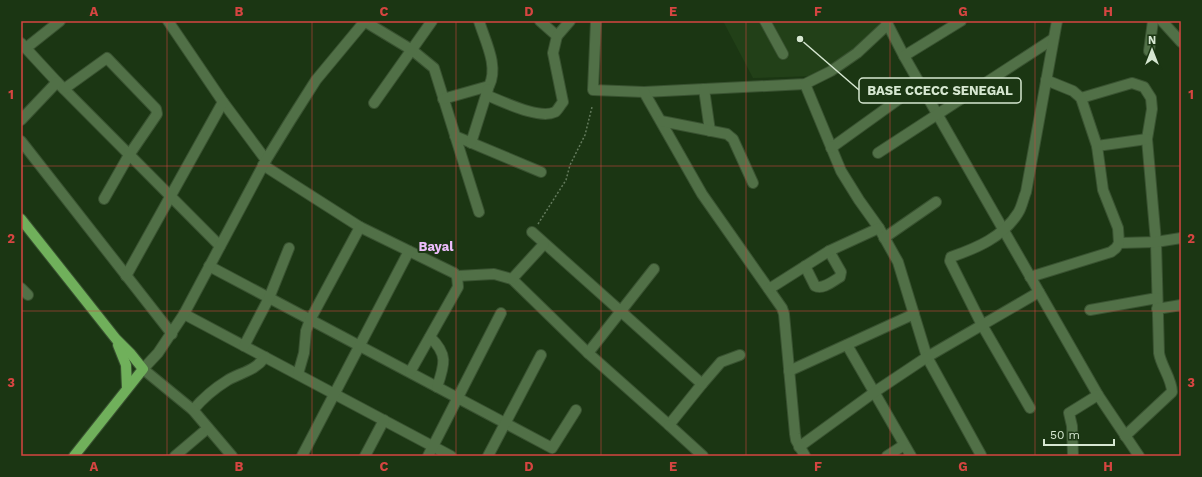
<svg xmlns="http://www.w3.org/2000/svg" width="1202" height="477" font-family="'Work Sans',sans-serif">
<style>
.built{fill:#224018}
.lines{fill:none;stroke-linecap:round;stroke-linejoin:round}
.minor-casing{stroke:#395231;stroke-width:12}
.major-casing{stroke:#395231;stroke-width:12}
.path{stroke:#637a5c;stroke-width:1.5;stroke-dasharray:2 2;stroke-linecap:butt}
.minor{stroke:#517047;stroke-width:10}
.major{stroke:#70b05b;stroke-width:10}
.grid{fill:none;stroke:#d64541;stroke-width:1;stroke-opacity:0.55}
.labels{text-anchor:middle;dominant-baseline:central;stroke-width:4;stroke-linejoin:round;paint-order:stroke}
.neighbourhood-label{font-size:13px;font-weight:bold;fill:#edbdfc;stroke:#1b3613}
.leader{fill:none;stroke:#d6e7d1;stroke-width:1.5}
.callout-dot{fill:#d6e7d1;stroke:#1b3613;stroke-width:1.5}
.callout{fill:#1b3613;stroke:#d6e7d1;stroke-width:1.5}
.callout-label{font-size:13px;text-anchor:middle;font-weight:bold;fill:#d6e7d1}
.neatline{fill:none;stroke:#d64541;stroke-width:1.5}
.grid-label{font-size:13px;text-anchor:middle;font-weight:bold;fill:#d64541}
</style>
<rect width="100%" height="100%" fill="#1b3613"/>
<!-- built -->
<polygon class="built" points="723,21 879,21 881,25 852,52 813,76 753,78"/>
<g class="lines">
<!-- minor casing -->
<g class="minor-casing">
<g id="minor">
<polyline points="168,21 223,102 266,160"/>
<polyline points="364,21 412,50 434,68 479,212"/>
<polyline points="540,21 557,36"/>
<polyline points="596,21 593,90 644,92 805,84 831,71 857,53 887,25"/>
<polyline points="765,21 783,54"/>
<polyline points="886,21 904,56 1098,395 1139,456"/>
<polyline points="1162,21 1181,42"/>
<polyline points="21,43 57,82 220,246"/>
<polyline points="26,48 60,21"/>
<polyline points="1149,51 1153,21"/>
<polyline points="904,56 961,21"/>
<polyline points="805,84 841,171 859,200 879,228 898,262 927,357 981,455"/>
<polyline points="64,89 107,58 156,109 157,114 129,155 104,199"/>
<polyline points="704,89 710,131"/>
<polyline points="644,92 702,194 782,308 784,314 795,434 796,440 805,456"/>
<path d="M 486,95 C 502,101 539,120 555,112 C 558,110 560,105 563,102 L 553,53 L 557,36 L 570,21"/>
<path d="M 1081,98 L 1132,83 L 1144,87 L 1151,98 L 1152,109 L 1147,139 L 1156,242 L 1159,353 C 1161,366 1172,379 1172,392 L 1125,436"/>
<path d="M 443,99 L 489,86 C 499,66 485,41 479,21"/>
<polyline points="374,103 432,21"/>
<polyline points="21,120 57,82"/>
<polyline points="661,121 727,134 733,139 753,183"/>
<polyline points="455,136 541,172"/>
<polyline points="21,141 172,334"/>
<polyline points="471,143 488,89"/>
<polyline points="1097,146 1147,139"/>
<polyline points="831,148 920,84"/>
<polyline points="878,153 1053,39"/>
<polyline points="263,165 360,227 454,273 457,276 494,274 512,279 588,353 669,425 702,384 532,232"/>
<polyline points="884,238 936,202"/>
<polyline points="1119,243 1156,242 1181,238"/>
<polyline points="209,266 552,448 576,410"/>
<path d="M 805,266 L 815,286 C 823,290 833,281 840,277 L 841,272 L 829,251"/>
<polyline points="126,276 223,102"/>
<polyline points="1030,277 1111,252 1116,248 1119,243 1118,228 1103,190 1097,146 1081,98 1073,91 1046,80"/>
<polyline points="512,279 544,244"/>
<polyline points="21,288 28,295"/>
<polyline points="769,289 829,251 879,228"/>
<polyline points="1157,309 1181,305"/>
<polyline points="1090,310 1157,298"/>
<polyline points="184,314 451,456"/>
<path d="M 430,337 C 448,354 445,364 437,387"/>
<polyline points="847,345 911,456"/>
<polyline points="244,346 269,298 289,248"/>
<polyline points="588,353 654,269"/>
<polyline points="789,371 914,314"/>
<polyline points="410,372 458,287 457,276"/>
<polyline points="298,374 304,353 306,331 310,320 360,227"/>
<polyline points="702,384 721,362 740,355"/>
<path d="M 1030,408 L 982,325 L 950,261 L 951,257 C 977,248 1003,237 1018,213 C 1022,207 1023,199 1026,192 L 1057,21"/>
<path d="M 193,410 C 203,398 215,388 228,380 C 242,372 255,371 265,357"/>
<polyline points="669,425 703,456"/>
<polyline points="799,447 876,391 927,357 1039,292"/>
<polyline points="175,456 208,428"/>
<polyline points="232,456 193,410 143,369 158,353 184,314 266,160 290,121 316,80 365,21"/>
<polyline points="302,456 409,251"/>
<polyline points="365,456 384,420"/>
<polyline points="428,456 501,313"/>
<polyline points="488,456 541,355"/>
<polyline points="887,456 904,445"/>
<polyline points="1073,456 1072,426 1069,413 1098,395"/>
</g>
</g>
<!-- major casing -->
<g class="major-casing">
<g id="major">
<polyline points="21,219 116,339 131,354 143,369 74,456"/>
<polyline points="118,345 126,365 127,388"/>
</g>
</g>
<!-- path -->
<polyline class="path" points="538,224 566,180 570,165 585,135 592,107"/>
<!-- minor -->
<use href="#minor" class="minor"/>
<!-- major -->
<use href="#major" class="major"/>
</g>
<!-- grid -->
<path class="grid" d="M 167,21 L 167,456M 312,21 L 312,456M 456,21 L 456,456M 601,21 L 601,456M 746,21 L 746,456M 890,21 L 890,456M 1035,21 L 1035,456M 21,166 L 1181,166M 21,311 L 1181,311"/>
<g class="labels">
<!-- neighbourhood labels -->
<g class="neighbourhood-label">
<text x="436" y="246">Bayal</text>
</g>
</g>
<!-- callouts -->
<path class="leader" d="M800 39L859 90"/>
<circle class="callout-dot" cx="800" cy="39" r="4"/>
<rect class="callout" x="859" y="78" width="162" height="25" rx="4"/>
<g class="callout-label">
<text x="940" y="95">BASE CCECC SENEGAL</text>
</g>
<!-- border -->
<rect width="1202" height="477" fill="none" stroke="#1b3613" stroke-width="44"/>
<!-- north arrow -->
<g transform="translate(1152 50)" stroke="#1b3613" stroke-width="3" paint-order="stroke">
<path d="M0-3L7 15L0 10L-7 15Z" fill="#d6e7d1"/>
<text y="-6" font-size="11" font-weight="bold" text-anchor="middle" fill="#d6e7d1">N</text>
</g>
<!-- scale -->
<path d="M1044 439v6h70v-6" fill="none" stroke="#d6e7d1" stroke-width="2"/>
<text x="1050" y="439" font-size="12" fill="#d6e7d1" stroke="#1b3613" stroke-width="3" paint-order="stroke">50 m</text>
<rect x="22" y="22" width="1158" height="433" class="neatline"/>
<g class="grid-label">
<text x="94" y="16">A</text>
<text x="239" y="16">B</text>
<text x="384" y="16">C</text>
<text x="529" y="16">D</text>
<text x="673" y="16">E</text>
<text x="818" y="16">F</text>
<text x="963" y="16">G</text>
<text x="1108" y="16">H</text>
<text x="11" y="99">1</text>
<text x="1191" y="99">1</text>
<text x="11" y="243">2</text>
<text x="1191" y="243">2</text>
<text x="11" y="387">3</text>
<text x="1191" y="387">3</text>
<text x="94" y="471">A</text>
<text x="239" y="471">B</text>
<text x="384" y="471">C</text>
<text x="529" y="471">D</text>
<text x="673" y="471">E</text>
<text x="818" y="471">F</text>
<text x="963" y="471">G</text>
<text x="1108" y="471">H</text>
</g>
</svg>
